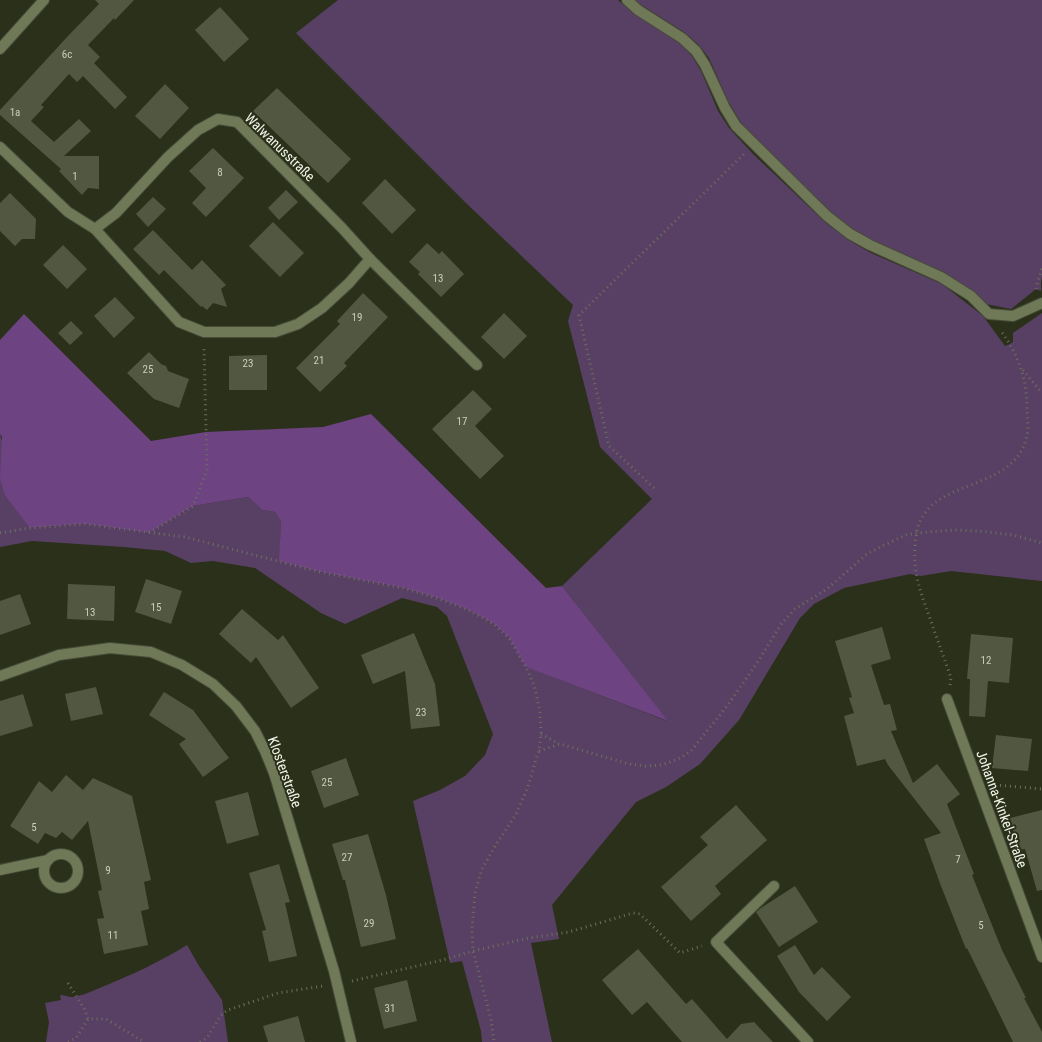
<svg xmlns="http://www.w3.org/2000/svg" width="1042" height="1042" font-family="'Roboto Condensed',sans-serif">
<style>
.green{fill:#584064}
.forest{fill:#6d4382}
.building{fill:#525741}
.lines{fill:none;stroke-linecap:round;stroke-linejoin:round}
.lane-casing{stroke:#474c38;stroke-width:12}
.street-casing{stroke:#474c38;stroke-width:12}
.path{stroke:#6c705d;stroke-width:3;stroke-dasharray:1 4;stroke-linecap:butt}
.lane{stroke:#6f7857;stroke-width:10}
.street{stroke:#6f7857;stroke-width:10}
.labels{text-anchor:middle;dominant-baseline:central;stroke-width:4;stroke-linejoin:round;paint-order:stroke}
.number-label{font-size:11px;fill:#c9cebe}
.street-label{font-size:14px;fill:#f1f5e7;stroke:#2b301b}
</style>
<rect width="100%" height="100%" fill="#2b301b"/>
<!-- green -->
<g class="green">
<polygon points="338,0 618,0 633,13 681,44 692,56 701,71 718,111 729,128 753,154 826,223 850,241 871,253 942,284 983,316 1005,346 1010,344 1013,342 1013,333 1042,313 1042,581 951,571 921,576 910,574 844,588 814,604 800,618 739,720 700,764 666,787 636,802 552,905 559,939 531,943 552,1042 482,1042 481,1031 462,961 450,963 413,801 440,790 465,776 485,755 493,734 447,616 437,607 402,598 345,624 321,613 255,568 213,561 191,563 165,551 124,547 32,541 0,547 0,434 30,528 85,524 149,533 193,506 248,497 262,510 275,512 281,520 280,561 320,572 403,588 440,599 468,610 494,624 509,638 527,667 667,721 562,586 652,499 600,447 568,321 573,305 465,202 296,33"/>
<polygon points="635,0 1042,0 1042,277 1041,281 1041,291 1036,289 1011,309 986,304 974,293 943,272 872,242 851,230 830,214 743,126 728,101 709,58 698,44 684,32 638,3"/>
<path d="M 187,945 L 199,966 L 222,1000 L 228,1042 L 46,1042 L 49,1022 L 45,1003 L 61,1000 L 60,995 C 64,995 68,997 72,997 C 79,997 95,990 102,987 C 131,975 160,962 187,945 Z"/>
</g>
<!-- forest -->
<polygon class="forest" points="24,314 151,441 206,432 323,427 371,414 546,588 562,586 668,721 526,667 509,638 494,624 468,610 440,599 403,588 320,572 279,561 281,521 275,512 262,510 248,497 193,506 149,533 85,524 30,528 5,495 0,479 2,437 0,434 0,340"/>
<!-- building -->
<g class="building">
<polygon points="95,0 134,0 115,20 114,18 88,45 100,57 94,63 127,97 115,109 83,76 77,82 69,74 41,105 44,107 31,121 54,142 79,119 91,131 64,156 99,156 99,189 88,188 82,195 59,171 61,169 0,115 0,110 68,36 99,4"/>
<polygon points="220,7 249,39 224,62 195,30"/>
<polygon points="165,84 189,108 160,139 135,116"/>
<polygon points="277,88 351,159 328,183 253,111"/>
<polygon points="213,148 244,178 206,217 192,203 206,188 189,171"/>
<polygon points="385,179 416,210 392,234 362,203"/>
<polygon points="286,190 298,202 279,220 268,208"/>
<polygon points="10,193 36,219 35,239 22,239 15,246 0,231 0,203"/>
<polygon points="153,197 166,209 148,227 136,214"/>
<polygon points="273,222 304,253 280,277 249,246"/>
<polygon points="153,230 192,270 202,260 226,285 221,289 227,307 213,303 207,310 202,306 201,307 164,270 159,275 133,249"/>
<polygon points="427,243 439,254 442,251 464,274 441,297 418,274 420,272 409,262"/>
<polygon points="63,245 87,269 67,289 43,265"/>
<polygon points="363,293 388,317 344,363 347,366 320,392 296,368 340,324 337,321"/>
<polygon points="115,297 135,318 114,338 94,316"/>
<polygon points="504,313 527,336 504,359 481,337"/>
<polygon points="71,321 83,333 70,345 58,333"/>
<polygon points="149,352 161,364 166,366 168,371 189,379 179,408 154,399 127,373"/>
<polygon points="267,355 267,390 229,390 229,356"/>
<polygon points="473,390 492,409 475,426 504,456 480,479 432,429"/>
<polygon points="146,579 182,591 171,624 135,612"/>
<polygon points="68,584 115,586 114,621 67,619"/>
<polygon points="20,594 31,624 0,635 0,601"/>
<polygon points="242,609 278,640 283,635 319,688 291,708 256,657 251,663 219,634"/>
<polygon points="882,627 891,659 871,665 884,705 890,704 897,730 891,731 913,783 937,764 960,794 947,804 974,874 972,875 1002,950 1026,998 1024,998 1042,1032 1042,1042 1013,1042 967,948 966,949 941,886 924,839 941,833 888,765 885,759 857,766 844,716 854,713 849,698 852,697 835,641"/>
<polygon points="414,633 435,684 440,726 411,729 405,671 373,684 361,655"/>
<polygon points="971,634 1013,638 1009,683 988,681 985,717 969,716 970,679 967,679"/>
<polygon points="96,687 103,714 71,721 65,694"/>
<polygon points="164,692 193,710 229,758 203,777 179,744 186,739 149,715"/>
<polygon points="23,694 33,726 0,736 0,701"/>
<polygon points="996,735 1032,739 1028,771 992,768"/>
<polygon points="346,758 359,795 324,808 311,771"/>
<polygon points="66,775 83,790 93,778 132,796 151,880 144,882 149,909 141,911 148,945 104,954 97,919 104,918 98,891 102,890 88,821 72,840 62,832 56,838 45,833 38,844 10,826 39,781 52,792"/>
<polygon points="248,792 259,835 227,844 215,801"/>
<polygon points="736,805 767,840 715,886 721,894 691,921 661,887 708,845 700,837"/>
<polygon points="1042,810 1042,890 1037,891 1025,849 1018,850 1010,818"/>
<polygon points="368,834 386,895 396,939 361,947 345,880 343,880 332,844"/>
<polygon points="279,864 290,902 285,903 297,956 269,962 262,931 266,930 249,873"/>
<polygon points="795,886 818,922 779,947 756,912 761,908"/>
<polygon points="795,945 814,975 822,967 851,997 827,1021 799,992 777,956"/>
<polygon points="638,949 686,1004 692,999 727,1039 741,1024 754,1022 773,1042 682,1042 647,1002 632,1015 602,980"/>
<polygon points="407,980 417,1021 384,1029 374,988"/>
<polygon points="298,1016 305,1042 268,1042 263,1026"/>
</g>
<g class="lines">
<!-- lane casing -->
<g class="lane-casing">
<polyline id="lane" points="627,0 638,10 682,38 696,51 705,65 725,108 736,126 827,216 850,234 870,245 941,277 971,296 989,314 1013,316 1042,303"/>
</g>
<!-- street casing -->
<g class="street-casing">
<g id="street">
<polyline points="0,49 44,0"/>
<polyline points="0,147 68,212 95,229 179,322 204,332 275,332 298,324 322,308 349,283 370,259"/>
<polyline points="95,229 116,213 168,157 198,130 218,119 237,122 342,228 370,259 477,365"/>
<polyline points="0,676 59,655 110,648 151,652 182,665 213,684 236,706 255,731 265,751 274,773 334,971 351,1042"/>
<polyline points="947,699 1042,957"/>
<circle cx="61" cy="871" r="17"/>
<polyline points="0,870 48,860"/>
<polyline points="774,886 716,942 808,1042"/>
</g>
</g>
<!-- path -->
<g class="path">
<polyline points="1036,289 1042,267"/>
<polyline points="1023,370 1042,393"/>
<polyline points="654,488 609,446 579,315 744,154"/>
<polyline points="0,533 30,528 85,524 185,537 320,572 403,588 440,599 468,610 494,624 509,638 526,667 534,685 540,711 541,734 539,751 536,759 528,787 515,816 497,843 482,869 475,893 472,929 473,951 491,1019 494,1042"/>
<polyline points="149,533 193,506 207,470 204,347"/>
<path d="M 950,685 L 951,678 C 945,660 938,642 932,624 C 922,596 913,576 915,546 C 916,538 916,531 919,524 C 937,477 1014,492 1027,436 C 1029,428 1027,418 1027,409 C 1027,379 1019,356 1001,331"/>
<polyline points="541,734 559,744"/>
<polyline points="539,751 560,744 629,764 645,766 662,765 678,759 691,751 727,706 757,663 782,623 795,609 827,589 867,554 882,546 906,535 916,533 954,530 979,531 1013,535 1042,543"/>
<polyline points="995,785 1042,789"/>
<polyline points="352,981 443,960 473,951 529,938 569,932 633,913 640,914 680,953 702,946"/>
<polyline points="68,983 85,1010 88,1019"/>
<polyline points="68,1042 76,1038 88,1019 106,1019 144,1042"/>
<polyline points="200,1042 207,1038 221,1015 228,1010 278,993 323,986"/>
</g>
<!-- lane -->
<use href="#lane" class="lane"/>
<!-- street -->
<use href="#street" class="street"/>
</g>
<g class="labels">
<!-- number labels -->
<g class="number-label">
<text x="67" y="54">6c</text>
<text x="15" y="112">1a</text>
<text x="220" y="172">8</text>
<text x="75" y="176">1</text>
<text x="438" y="278">13</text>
<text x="357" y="317">19</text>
<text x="319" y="360">21</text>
<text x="248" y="363">23</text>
<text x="148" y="369">25</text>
<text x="462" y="421">17</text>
<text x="156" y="607">15</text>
<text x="90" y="612">13</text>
<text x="986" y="660">12</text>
<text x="421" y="712">23</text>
<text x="327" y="782">25</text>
<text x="34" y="827">5</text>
<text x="347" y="857">27</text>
<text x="958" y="859">7</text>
<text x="108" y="870">9</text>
<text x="369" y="923">29</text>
<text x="981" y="925">5</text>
<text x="113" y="935">11</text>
<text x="390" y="1008">31</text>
</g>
<!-- street labels -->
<g class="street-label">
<text transform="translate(280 147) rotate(44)">Walwanusstraße</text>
<text transform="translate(285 772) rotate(70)">Klosterstraße</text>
<text transform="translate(1002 809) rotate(70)">Johanna-Kinkel-Straße</text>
</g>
</g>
</svg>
